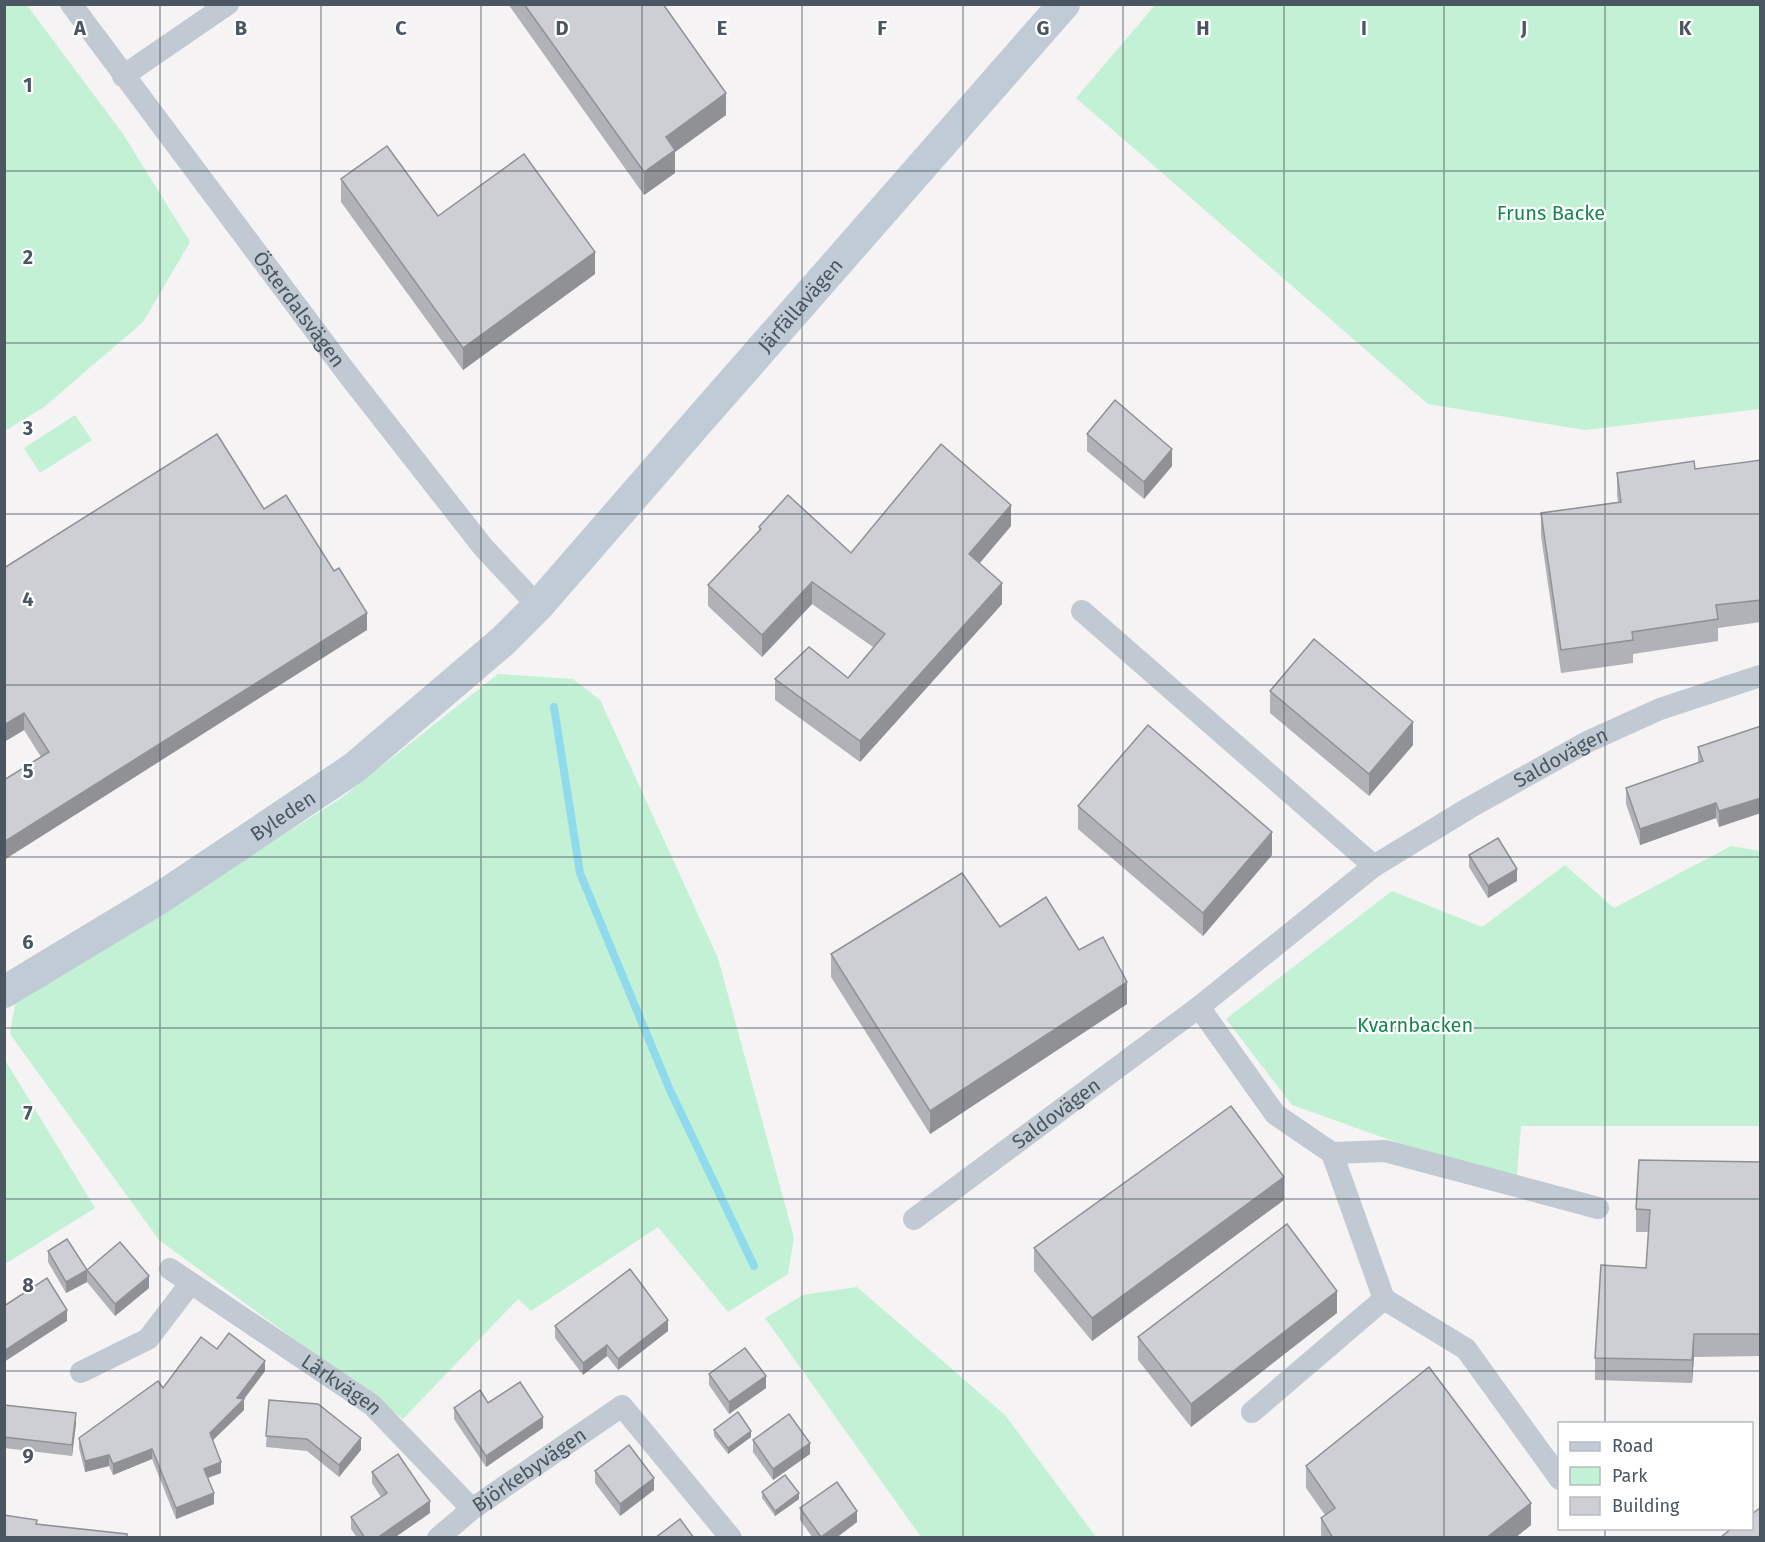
<svg xmlns="http://www.w3.org/2000/svg" width="1765" height="1542" font-family="'Fira Sans',sans-serif">
<style>
.green{fill:#c3f1d5}
.lines{fill:none;stroke-linecap:round;stroke-linejoin:round}
.stream{stroke:#90daee;stroke-width:8}
.street{stroke:#c1cad2;stroke-width:22}
.secondary{stroke:#c1cbd6;stroke-width:32}
.wall{fill:#b0b2b7}
.shaded-wall{fill:#909195}
.building{fill:#cdcfd5;stroke:#909195;stroke-width:1.5}
.grid{fill:none;stroke:#4a5661;stroke-width:1.5;stroke-opacity:0.55}
.labels{text-anchor:middle;dominant-baseline:central;stroke-width:4.5;stroke-linejoin:round;paint-order:stroke}
.park-label{font-size:20px;fill:#17864f;stroke:#fff}
.street-label{font-size:20px;fill:#4a5661;stroke:#fff}
.grid-label{font-size:20px;text-anchor:middle;font-weight:bold;fill:#4a5661;stroke:#fff;stroke-width:4.5;stroke-linejoin:round;paint-order:stroke}
</style>
<rect width="100%" height="100%" fill="#f5f3f3"/>
<!-- green -->
<g class="green">
<polygon points="26,4 123,134 190,242 143,322 44,407 5,431 5,5"/>
<polygon points="1156,4 1760,5 1760,409 1585,430 1428,404 1076,98"/>
<polygon points="75,415 92,440 40,473 24,448"/>
<polygon points="498,674 573,679 600,700 718,958 794,1238 788,1274 728,1312 658,1227 531,1311 518,1299 403,1419 159,1240 10,1034 15,1004 340,799"/>
<polygon points="1731,846 1760,851 1760,1126 1521,1126 1516,1185 1292,1105 1226,1019 1392,891 1482,927 1565,865 1614,908"/>
<polygon points="5,1060 95,1208 5,1264 4,1264"/>
<polygon points="857,1287 1005,1415 1096,1537 921,1537 765,1318 803,1295"/>
</g>
<g class="lines">
<!-- stream -->
<polyline class="stream" points="554,707 580,873 669,1088 754,1266"/>
<!-- street -->
<g class="street">
<path id="s1" d="M 71,4 L 346,372 L 483,547 L 538,606"/>
<polyline points="123,76 228,4"/>
<polyline points="1082,611 1374,866"/>
<polyline points="1199,1007 1275,1114 1332,1153"/>
<polyline points="1332,1153 1385,1151 1598,1208"/>
<path id="s2" d="M 914,1219 L 1199,1007 L 1374,866 L 1469,808 L 1587,742 L 1660,709 L 1760,676"/>
<path id="s3" d="M 170,1269 L 372,1405 L 472,1509"/>
<polyline points="1384,1299 1466,1349 1560,1479"/>
<polyline points="81,1372 148,1339 190,1284"/>
<polyline points="1252,1412 1384,1299 1332,1153"/>
<path id="s4" d="M 438,1538 L 472,1509 L 622,1406 L 731,1538"/>
</g>
<!-- secondary -->
<path class="secondary" id="s5" d="M 4,992 L 163,896 L 354,768 L 503,641 L 538,606 L 696,424 L 1064,4"/>
</g>
<!-- wall -->
<g class="wall">
<polygon points="508,4 663,4 726,115 675,152 675,173 644,195"/>
<polygon points="341,179 438,216 595,274 463,370 341,202"/>
<polygon points="1087,434 1172,466 1144,499 1087,451"/>
<polygon points="1761,460 1761,622 1718,628 1718,641 1633,654 1633,663 1561,673 1541,536 1541,513 1618,502 1617,495 1617,473 1695,469"/>
<polygon points="264,509 334,571 367,630 41,757 24,730 4,742 4,568"/>
<polygon points="1011,526 979,563 1002,604 860,762 775,700 775,679 848,678 873,647 812,604 762,657 708,606 708,585 759,531 759,527 851,553"/>
<polygon points="1270,691 1413,745 1369,796 1270,713"/>
<polygon points="1761,726 1719,827 1716,818 1640,845 1626,804 1626,788 1698,763 1698,747"/>
<polygon points="1078,806 1272,855 1203,936 1078,829"/>
<polygon points="1469,855 1517,881 1488,898 1469,867"/>
<polygon points="1000,927 1079,950 1127,1004 930,1134 831,977 831,954"/>
<polygon points="1761,1162 1761,1356 1694,1357 1692,1383 1595,1380 1595,1358 1646,1268 1648,1232 1636,1232 1636,1209"/>
<polygon points="1284,1200 1092,1341 1034,1271 1034,1248"/>
<polygon points="48,1251 87,1270 149,1288 115,1316 87,1282 66,1293 48,1262"/>
<polygon points="1337,1313 1191,1427 1138,1360 1138,1337"/>
<polygon points="555,1326 668,1331 618,1370 607,1356 583,1375 555,1338"/>
<polygon points="217,1349 265,1371 244,1399 244,1410 213,1440 221,1473 208,1478 214,1504 176,1519 152,1459 113,1475 109,1466 85,1472 79,1448 79,1438 163,1388"/>
<polygon points="709,1374 766,1388 729,1414 709,1385"/>
<polygon points="269,1400 361,1450 339,1477 307,1451 266,1447"/>
<polygon points="488,1403 543,1428 486,1467 454,1419 454,1408"/>
<polygon points="4,1405 76,1424 72,1456 4,1448"/>
<polygon points="714,1430 751,1437 728,1454 714,1436"/>
<polygon points="753,1440 810,1454 773,1480 753,1452"/>
<polygon points="1306,1466 1531,1525 1515,1538 1321,1538 1321,1518 1325,1515 1306,1488"/>
<polygon points="595,1471 654,1490 620,1516 595,1483"/>
<polygon points="372,1472 430,1513 394,1538 357,1538 351,1529 351,1517 381,1497 372,1483"/>
<polygon points="762,1492 799,1499 775,1516 762,1498"/>
<polygon points="800,1508 857,1522 836,1538 813,1538 800,1520"/>
</g>
<!-- shaded-wall -->
<g class="shaded-wall">
<polygon points="726,93 726,115 675,152 675,173 644,195 644,172 666,137"/>
<polygon points="595,252 595,274 463,370 463,348"/>
<polygon points="1172,449 1172,466 1144,499 1144,482"/>
<polygon points="1011,505 1011,526 969,576 969,554"/>
<polygon points="812,582 812,604 762,657 762,635"/>
<polygon points="1002,583 1002,604 860,762 860,741"/>
<polygon points="367,613 367,630 4,860 4,842"/>
<polygon points="24,713 24,730 4,742 4,725"/>
<polygon points="1413,722 1413,745 1369,796 1369,774"/>
<polygon points="1761,798 1761,813 1719,827 1719,811"/>
<polygon points="1716,803 1716,818 1640,845 1640,829"/>
<polygon points="1272,832 1272,855 1203,936 1203,913"/>
<polygon points="1517,869 1517,881 1488,898 1488,886"/>
<polygon points="1127,982 1127,1004 930,1134 930,1111"/>
<polygon points="1284,1177 1284,1200 1092,1341 1092,1318"/>
<polygon points="87,1270 87,1282 66,1293 66,1282"/>
<polygon points="149,1276 149,1288 115,1316 115,1304"/>
<polygon points="1337,1291 1337,1313 1191,1427 1191,1404"/>
<polygon points="67,1310 67,1321 4,1362 4,1351"/>
<polygon points="668,1320 668,1331 618,1370 618,1359"/>
<polygon points="1694,1334 1694,1357 1692,1383 1692,1360"/>
<polygon points="607,1345 607,1356 583,1375 583,1363"/>
<polygon points="265,1361 265,1371 244,1399 244,1410 210,1443 210,1433"/>
<polygon points="766,1376 766,1388 729,1414 729,1402"/>
<polygon points="76,1413 76,1424 72,1456 72,1445"/>
<polygon points="543,1417 543,1428 486,1467 486,1456"/>
<polygon points="751,1431 751,1437 728,1454 728,1448"/>
<polygon points="361,1438 361,1450 339,1477 339,1465"/>
<polygon points="810,1443 810,1454 773,1480 773,1469"/>
<polygon points="152,1449 152,1459 113,1475 113,1464"/>
<polygon points="109,1455 109,1466 85,1472 85,1461"/>
<polygon points="221,1462 221,1473 204,1479 204,1469"/>
<polygon points="654,1478 654,1490 620,1516 620,1504"/>
<polygon points="214,1493 214,1504 176,1519 176,1508"/>
<polygon points="799,1493 799,1499 775,1516 775,1511"/>
<polygon points="430,1501 430,1513 394,1538 377,1538"/>
<polygon points="1531,1503 1531,1525 1515,1538 1486,1538"/>
<polygon points="857,1511 857,1522 836,1538 821,1538"/>
</g>
<!-- building -->
<g class="building">
<polygon points="524,4 663,4 726,93 666,137 675,150 644,172"/>
<polygon points="387,146 438,216 524,154 595,252 463,348 341,179"/>
<polygon points="1115,400 1172,449 1144,482 1087,434"/>
<polygon points="217,434 264,509 286,495 334,571 339,568 367,613 4,842 4,780 49,752 24,713 4,725 4,568"/>
<polygon points="941,444 1011,505 969,554 1002,583 860,741 775,679 809,647 848,678 885,634 812,582 762,635 708,585 761,529 759,527 788,495 851,553"/>
<polygon points="1761,460 1761,600 1716,605 1718,619 1632,632 1633,640 1561,650 1541,513 1621,502 1617,473 1694,461 1695,469"/>
<polygon points="1314,639 1413,722 1369,774 1270,691"/>
<polygon points="1148,725 1272,832 1203,913 1078,806"/>
<polygon points="1761,726 1761,798 1719,811 1716,803 1640,829 1626,788 1703,761 1698,747"/>
<polygon points="1498,838 1517,869 1488,886 1469,855"/>
<polygon points="962,873 1000,927 1046,897 1079,950 1103,937 1127,982 930,1111 831,954"/>
<polygon points="1231,1106 1284,1177 1092,1318 1034,1248"/>
<polygon points="1639,1160 1761,1162 1761,1334 1694,1334 1692,1360 1595,1358 1601,1265 1646,1268 1650,1210 1636,1209"/>
<polygon points="1287,1224 1337,1291 1191,1404 1138,1337"/>
<polygon points="67,1239 87,1270 66,1282 48,1251"/>
<polygon points="120,1242 149,1276 115,1304 87,1270"/>
<polygon points="630,1269 668,1320 618,1359 607,1345 583,1363 555,1326"/>
<polygon points="47,1278 67,1310 4,1351 4,1306"/>
<polygon points="229,1333 265,1361 237,1398 244,1399 210,1433 221,1462 204,1469 214,1493 176,1508 152,1449 113,1464 109,1455 85,1461 79,1438 158,1381 163,1388 201,1337 217,1349"/>
<polygon points="745,1348 766,1376 729,1402 709,1374"/>
<polygon points="1429,1367 1531,1503 1486,1538 1333,1538 1321,1518 1335,1508 1306,1466"/>
<polygon points="520,1382 543,1417 486,1456 454,1408 480,1390 488,1403"/>
<polygon points="269,1400 318,1404 361,1438 339,1465 307,1439 266,1436"/>
<polygon points="4,1405 76,1413 72,1445 4,1437"/>
<polygon points="738,1412 751,1431 728,1448 714,1430"/>
<polygon points="789,1414 810,1443 773,1469 753,1440"/>
<polygon points="629,1445 654,1478 620,1504 595,1471"/>
<polygon points="398,1454 430,1501 377,1538 365,1538 351,1517 387,1493 372,1472"/>
<polygon points="785,1475 799,1493 775,1511 762,1492"/>
<polygon points="837,1482 857,1511 821,1537 800,1508"/>
<polygon points="1761,1507 1761,1538 1720,1538 1732,1528 1752,1528 1752,1514"/>
<polygon points="4,1515 37,1520 36,1524 127,1534 127,1538 4,1538"/>
<polygon points="680,1519 694,1538 655,1538"/>
</g>
<!-- grid -->
<path class="grid" d="M 160,4 L 160,1538M 321,4 L 321,1538M 481,4 L 481,1538M 642,4 L 642,1538M 802,4 L 802,1538M 963,4 L 963,1538M 1123,4 L 1123,1538M 1284,4 L 1284,1538M 1444,4 L 1444,1538M 1605,4 L 1605,1424M 4,171 L 1760,171M 4,343 L 1760,343M 4,514 L 1760,514M 4,685 L 1760,685M 4,857 L 1760,857M 4,1028 L 1760,1028M 4,1199 L 1760,1199M 4,1371 L 1760,1371M 1605,1528 L 1605,1538"/>
<g class="labels">
<!-- park labels -->
<g class="park-label">
<text x="1551" y="213">Fruns Backe</text>
<text x="1415" y="1025">Kvarnbacken</text>
</g>
<!-- street labels -->
<g class="street-label">
<text stroke="none"><textPath href="#s5" startOffset="1060">Järfällavägen</textPath></text>
<text stroke="none"><textPath href="#s1" startOffset="381">Österdalsvägen</textPath></text>
<text stroke="none"><textPath href="#s2" startOffset="796">Saldovägen</textPath></text>
<text stroke="none"><textPath href="#s5" startOffset="330">Byleden</textPath></text>
<text stroke="none"><textPath href="#s2" startOffset="177">Saldovägen</textPath></text>
<text stroke="none"><textPath href="#s3" startOffset="207">Lärkvägen</textPath></text>
<text stroke="none"><textPath href="#s4" startOffset="114">Björkebyvägen</textPath></text>
</g>
</g>
<g class="grid-label">
<text x="80" y="35">A</text>
<text x="241" y="35">B</text>
<text x="401" y="35">C</text>
<text x="562" y="35">D</text>
<text x="722" y="35">E</text>
<text x="882" y="35">F</text>
<text x="1043" y="35">G</text>
<text x="1203" y="35">H</text>
<text x="1364" y="35">I</text>
<text x="1524" y="35">J</text>
<text x="1685" y="35">K</text>
<text x="28" y="92">1</text>
<text x="28" y="264">2</text>
<text x="28" y="435">3</text>
<text x="28" y="606">4</text>
<text x="28" y="778">5</text>
<text x="28" y="949">6</text>
<text x="28" y="1120">7</text>
<text x="28" y="1292">8</text>
<text x="28" y="1463">9</text>
</g>
<!-- border -->
<rect width="1765" height="1542" fill="none" stroke="#4a5661" stroke-width="12"/>
<!-- legend -->
<rect x="1558" y="1422" width="195" height="108" fill="#ffffff" stroke="#b7bbc0" stroke-width="1.5"/>
<rect x="1570" y="1442" width="30" height="9" fill="#c1cbd6" stroke="#b7bbc0" stroke-width="1.5"/>
<text x="1612" y="1452" font-size="18" fill="#4a5661">Road</text>
<rect x="1570" y="1467" width="30" height="18" fill="#c3f1d5" stroke="#b7bbc0" stroke-width="1.5"/>
<text x="1612" y="1482" font-size="18" fill="#4a5661">Park</text>
<rect x="1570" y="1497" width="30" height="18" fill="#cdcfd5" stroke="#b7bbc0" stroke-width="1.5"/>
<text x="1612" y="1512" font-size="18" fill="#4a5661">Building</text>
</svg>
